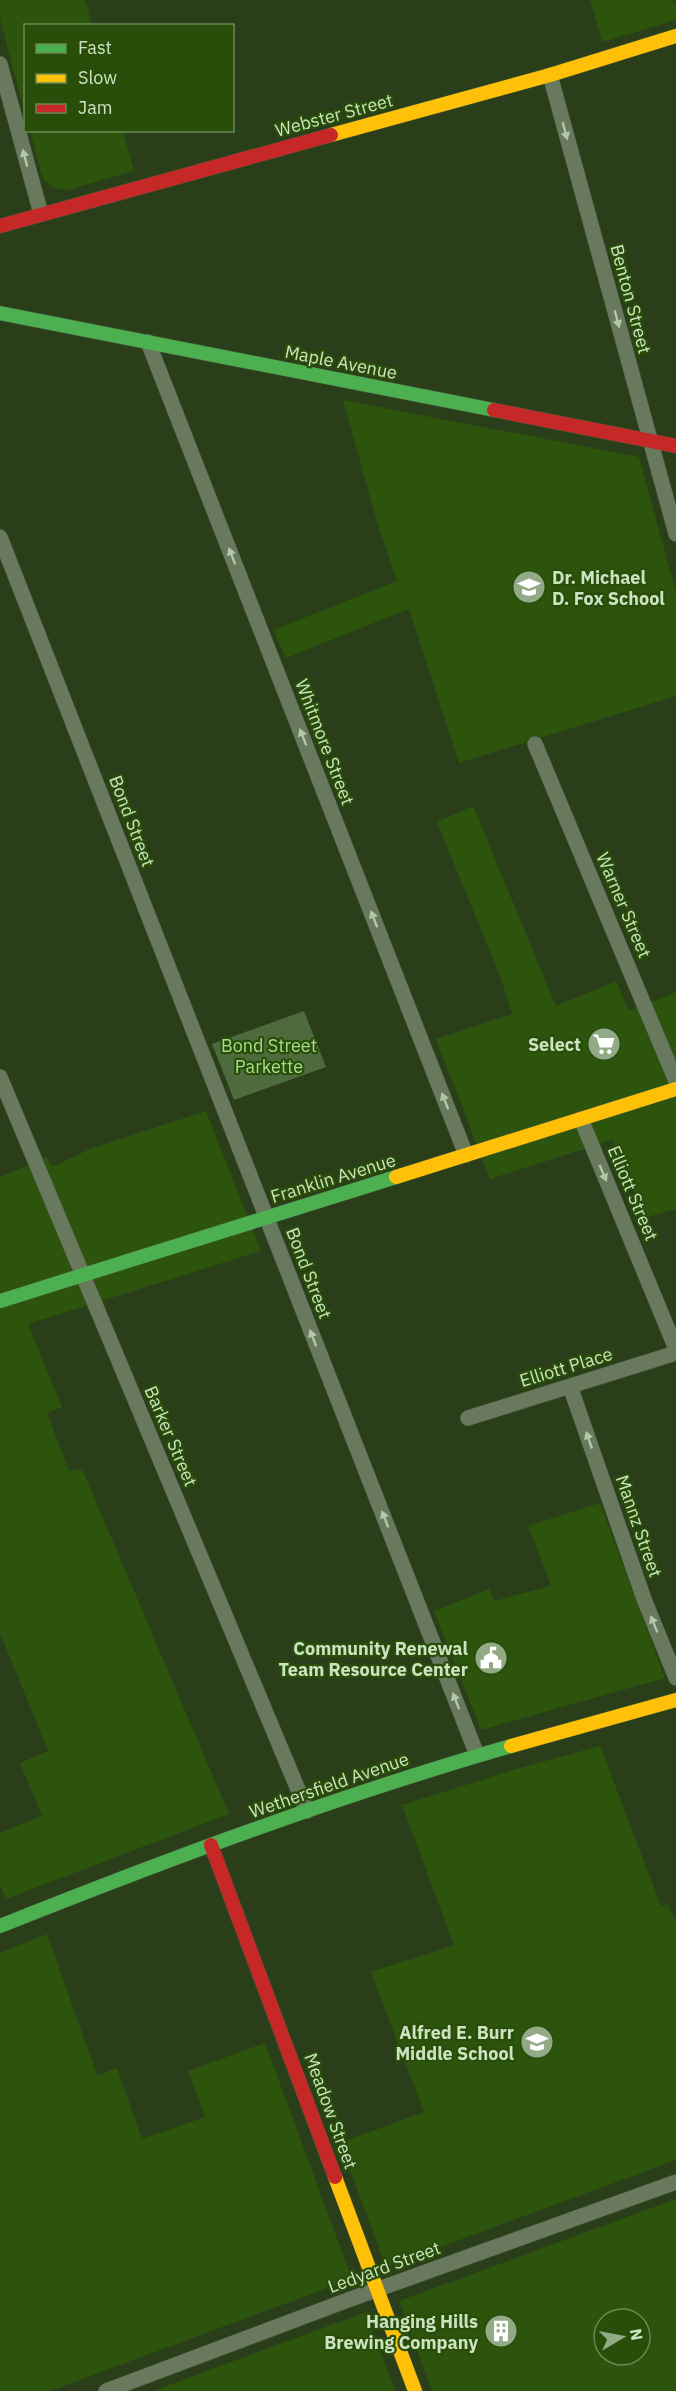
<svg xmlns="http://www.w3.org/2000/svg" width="676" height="2391" viewBox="0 0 676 2391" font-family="'IBM Plex Sans',sans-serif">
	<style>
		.built { fill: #2c540d; fill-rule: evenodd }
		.green { fill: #4e6b3e }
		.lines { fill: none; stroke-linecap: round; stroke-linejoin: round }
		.street-casing { stroke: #46563a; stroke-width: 16 }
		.fast-casing { stroke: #46563a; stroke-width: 15 }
		.slow-casing { stroke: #46563a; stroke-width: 15 }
		.jam-casing { stroke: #46563a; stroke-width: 15 }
		.street { stroke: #68795e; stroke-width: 15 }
		.fast { stroke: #4caf50; stroke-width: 14 }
		.slow { stroke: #ffc107; stroke-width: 14 }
		.jam { stroke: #c62828; stroke-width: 14 }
		.oneway { fill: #b3c8a8 }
		.labels { text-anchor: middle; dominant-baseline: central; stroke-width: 4.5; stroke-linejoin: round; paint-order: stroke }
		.street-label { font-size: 18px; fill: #cce3c1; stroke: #284e0a }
		.poi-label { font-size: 18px; font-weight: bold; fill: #cce3c1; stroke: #284e0a; text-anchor: end }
		.park-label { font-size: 18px; fill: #a8de8b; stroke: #284e0a }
	</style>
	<rect width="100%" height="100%" fill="#2a3f19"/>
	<!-- built -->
	<path class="built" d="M0,0H85L92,25L26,26L25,114L0,19Z
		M590,0H671L676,4V20L602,42Z
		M30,131H123L134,171L67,190L54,188L45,181L42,175Z
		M343,400L639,457L676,592V696L459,763L409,609L286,658L273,630L397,581L378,525Z
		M473,806L556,1006L616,981L629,1011L676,992V1209L644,1218L612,1140L490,1179L436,1039L512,1014L501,979L437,822Z
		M206,1111L261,1251L28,1324L62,1407L47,1413L69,1471L82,1469L229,1814L6,1899L0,1885V1833L42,1816L20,1763L48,1751L0,1633V1177L47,1157L52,1167L92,1148Z
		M600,1503L665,1678L481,1730L434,1611L489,1589L494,1601L551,1586L528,1526Z
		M600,1746L661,1906L667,1904L676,1922V2160L386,2267L340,2143L424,2112L371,1972L454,1945L402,1805L520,1768Z
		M47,1934L97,2075L117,2068L142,2139L205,2117L188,2071L265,2043L352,2279L50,2391H0V1953Z
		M676,2199V2391H432L399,2301ZM604,2319H640V2355H604Z
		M366,2312L395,2391H153Z"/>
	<!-- green -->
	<path class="green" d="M304,1011L326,1067L234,1100L212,1044Z"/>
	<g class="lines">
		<!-- street casing -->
		<g class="street-casing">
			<path id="street" d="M0,64L41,214
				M550,75L676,534
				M148,342L466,1155
				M0,537L477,1755
				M535,744L676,1081
				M0,1077L307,1811
				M581,1119L676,1349
				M570,1386L644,1599L676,1678
				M468,1418L676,1353
				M106,2391L348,2300L676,2182"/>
		</g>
		<!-- fast casing -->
		<g class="fast-casing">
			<path id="fast" d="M0,313L494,410
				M0,1301L396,1177
				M0,1926C168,1859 337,1796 511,1746"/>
		</g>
		<!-- slow casing -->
		<g class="slow-casing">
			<path id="slow" d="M331,135L550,75L676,36
				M396,1177L676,1089
				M511,1746L676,1700
				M335,2177L415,2391"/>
		</g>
		<!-- jam casing -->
		<g class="jam-casing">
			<path id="jam" d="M0,226L331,135
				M494,410L676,446
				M211,1845L335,2177"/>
		</g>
		<!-- street -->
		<use href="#street" class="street"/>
		<!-- fast -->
		<use href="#fast" class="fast"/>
		<!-- slow -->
		<use href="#slow" class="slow"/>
		<!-- jam -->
		<use href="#jam" class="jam"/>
	</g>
	<!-- one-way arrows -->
	<defs><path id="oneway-solid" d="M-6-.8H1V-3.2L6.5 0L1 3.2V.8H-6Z" transform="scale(1.5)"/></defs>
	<g class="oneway">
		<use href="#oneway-solid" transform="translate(565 131) rotate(75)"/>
		<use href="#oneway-solid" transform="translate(25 158) rotate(-105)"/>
		<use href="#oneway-solid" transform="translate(617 319) rotate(75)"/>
		<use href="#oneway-solid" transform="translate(232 556) rotate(-111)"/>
		<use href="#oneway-solid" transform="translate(303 737) rotate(-111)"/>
		<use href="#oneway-solid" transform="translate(374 919) rotate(-111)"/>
		<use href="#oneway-solid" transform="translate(445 1101) rotate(-111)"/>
		<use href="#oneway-solid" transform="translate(603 1173) rotate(67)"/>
		<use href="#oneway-solid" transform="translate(313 1338) rotate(-111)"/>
		<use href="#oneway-solid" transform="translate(589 1440) rotate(-109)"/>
		<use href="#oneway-solid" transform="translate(385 1519) rotate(-111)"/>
		<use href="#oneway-solid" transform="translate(654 1624) rotate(-112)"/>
		<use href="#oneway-solid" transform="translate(456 1701) rotate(-111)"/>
	</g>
	<!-- icons -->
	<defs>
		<g id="school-disc" transform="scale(1.725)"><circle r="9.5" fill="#93aa86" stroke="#284e0a"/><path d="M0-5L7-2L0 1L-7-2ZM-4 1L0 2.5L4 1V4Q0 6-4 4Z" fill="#fff"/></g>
		<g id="supermarket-disc" transform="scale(1.725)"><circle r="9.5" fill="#93aa86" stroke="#284e0a"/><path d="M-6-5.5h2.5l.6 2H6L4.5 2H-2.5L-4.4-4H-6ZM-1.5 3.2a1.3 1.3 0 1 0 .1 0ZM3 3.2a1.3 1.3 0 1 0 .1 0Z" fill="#fff"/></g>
		<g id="civic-disc" transform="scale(1.725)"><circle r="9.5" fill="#93aa86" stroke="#284e0a"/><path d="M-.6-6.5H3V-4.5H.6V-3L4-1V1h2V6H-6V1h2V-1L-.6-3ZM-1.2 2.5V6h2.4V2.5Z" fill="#fff"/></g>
		<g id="building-disc" transform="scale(1.725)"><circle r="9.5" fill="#93aa86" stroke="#284e0a"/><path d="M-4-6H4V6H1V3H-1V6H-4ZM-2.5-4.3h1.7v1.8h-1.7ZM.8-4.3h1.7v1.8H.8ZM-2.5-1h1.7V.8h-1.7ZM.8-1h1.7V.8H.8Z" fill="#fff"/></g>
	</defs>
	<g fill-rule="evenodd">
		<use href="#school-disc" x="529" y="587"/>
		<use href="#supermarket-disc" x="604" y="1044"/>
		<use href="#civic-disc" x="491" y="1658"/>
		<use href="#school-disc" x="537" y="2042"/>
		<use href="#building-disc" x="501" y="2331"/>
	</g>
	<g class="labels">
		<!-- street labels -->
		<g class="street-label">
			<text transform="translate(334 115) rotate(-15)">Webster Street</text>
			<text transform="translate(631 299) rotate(75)">Benton Street</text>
			<text transform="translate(341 362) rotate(11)">Maple Avenue</text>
			<text transform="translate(325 742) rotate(69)">Whitmore Street</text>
			<text transform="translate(132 821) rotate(69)">Bond Street</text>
			<text transform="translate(624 905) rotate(67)">Warner Street</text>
			<text transform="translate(333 1178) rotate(-17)">Franklin Avenue</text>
			<text transform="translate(633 1193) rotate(67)">Elliott Street</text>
			<text transform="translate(309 1273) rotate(69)">Bond Street</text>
			<text transform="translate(566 1367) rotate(-17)">Elliott Place</text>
			<text transform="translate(171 1436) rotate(67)">Barker Street</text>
			<text transform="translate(639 1526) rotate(71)">Mannz Street</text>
			<text transform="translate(329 1785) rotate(-19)">Wethersfield Avenue</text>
			<text transform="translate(331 2111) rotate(70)">Meadow Street</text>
			<text transform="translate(384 2267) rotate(-20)">Ledyard Street</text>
		</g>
		<!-- poi labels -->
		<g class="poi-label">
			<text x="552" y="577" text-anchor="start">Dr. Michael<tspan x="552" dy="21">D. Fox School</tspan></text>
			<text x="581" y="1044">Select</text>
			<text x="468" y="1648">Community Renewal<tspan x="468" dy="21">Team Resource Center</tspan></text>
			<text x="514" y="2032">Alfred E. Burr<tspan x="514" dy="21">Middle School</tspan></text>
			<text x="478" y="2321">Hanging Hills<tspan x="478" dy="21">Brewing Company</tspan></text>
		</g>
		<!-- park labels -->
		<g class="park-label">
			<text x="269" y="1045">Bond Street<tspan x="269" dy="21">Parkette</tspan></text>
		</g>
	</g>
	<!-- legend -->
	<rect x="24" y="24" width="210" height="108" fill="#284e0a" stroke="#6a8a53" stroke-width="1.5"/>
	<rect x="36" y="44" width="30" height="9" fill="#4caf50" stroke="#6a8a53" stroke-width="1.5"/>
	<text x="78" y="54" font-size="18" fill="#cce3c1">Fast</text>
	<rect x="36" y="74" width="30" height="9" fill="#ffc107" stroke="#6a8a53" stroke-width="1.5"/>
	<text x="78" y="84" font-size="18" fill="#cce3c1">Slow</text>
	<rect x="36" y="104" width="30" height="9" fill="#c62828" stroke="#6a8a53" stroke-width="1.5"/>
	<text x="78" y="114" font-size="18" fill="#cce3c1">Jam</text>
	<!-- north arrow -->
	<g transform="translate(622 2337) rotate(80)"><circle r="28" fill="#284e0a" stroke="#6a8a53" stroke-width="1.5"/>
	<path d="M0-4.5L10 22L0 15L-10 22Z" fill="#93aa86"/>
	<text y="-9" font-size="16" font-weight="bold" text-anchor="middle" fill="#cce3c1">N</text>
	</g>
</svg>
